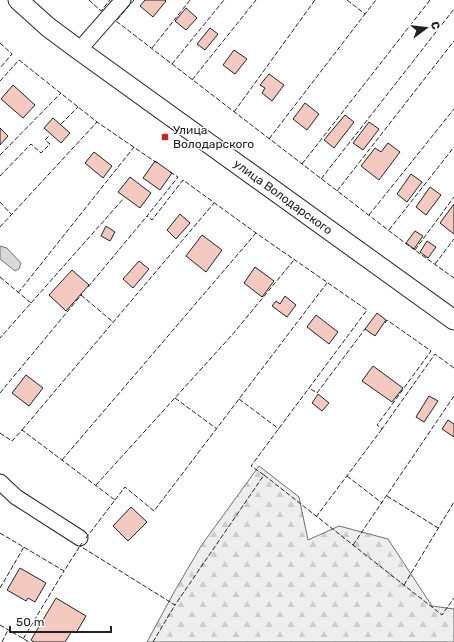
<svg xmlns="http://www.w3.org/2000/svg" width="454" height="642" viewBox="0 0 454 642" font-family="Rubik,sans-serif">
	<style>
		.forest { fill: url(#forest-firs); stroke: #6f6f6f }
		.water { fill: #d9d9d9; stroke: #6f6f6f }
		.building { fill: #f3c9c0; stroke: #222 }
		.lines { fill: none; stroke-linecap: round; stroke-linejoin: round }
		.minor-casing { stroke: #222; stroke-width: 17 }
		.major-casing { stroke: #222; stroke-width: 21 }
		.minor { stroke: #fff; stroke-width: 15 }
		.major { stroke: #fff; stroke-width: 19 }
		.fence { stroke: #222; stroke-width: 1; stroke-dasharray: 5 2; stroke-linecap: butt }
		.poi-dot { fill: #c62828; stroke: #fff; stroke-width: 1.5 }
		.labels { text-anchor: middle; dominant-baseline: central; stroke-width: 3; stroke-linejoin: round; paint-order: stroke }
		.poi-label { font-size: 12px; fill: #222; stroke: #fff; text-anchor: start }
		.street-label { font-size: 12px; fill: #222; stroke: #fff }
	</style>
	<defs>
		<pattern id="forest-firs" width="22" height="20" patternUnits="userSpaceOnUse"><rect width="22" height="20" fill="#eee"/><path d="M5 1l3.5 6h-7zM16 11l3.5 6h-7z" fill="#ccc"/></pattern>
	</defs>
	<rect width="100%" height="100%" fill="#fff"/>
	<!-- forest -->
	<path class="forest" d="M259,466L299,497L308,540L339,526L388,539L432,606L454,609V642H147L173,594L201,546Z"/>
	<!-- water -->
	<path class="water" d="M0,246L7,248L21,263L19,269L15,271L0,259Z"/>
	<!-- building -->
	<path class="building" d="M145,0H165L166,1L153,17L140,6Z
		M186,8L197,18L186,30L175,21Z
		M210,28L218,34L205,50L197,44Z
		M234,50L247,59L235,74L223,65Z
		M269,74L284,85L272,101L262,93L265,88L260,85Z
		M13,85L35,105L23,118L1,99Z
		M305,103L319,114L307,130L293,119Z
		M345,115L354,122L334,148L324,140Z
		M53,118L70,133L61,143L44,128Z
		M369,122L379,129L363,150L353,143Z
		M0,128L8,136L0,145Z
		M388,143L400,152L379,180L361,166L375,148L381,152Z
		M94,152L112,166L103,178L85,163Z
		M155,161L172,173L160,190L143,178Z
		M411,174L422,182L407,202L397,194Z
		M130,177L151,193L140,208L118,192Z
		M430,187L441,195L426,215L416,207Z
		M454,204V234L440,223Z
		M180,214L190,223L176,239L167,230Z
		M106,226L115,232L110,241L101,236Z
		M415,231L423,236L414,249L406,243Z
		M202,235L222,250L206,272L186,256Z
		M427,241L436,247L428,258L420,252Z
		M139,261L149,269L133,288L123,279Z
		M255,267L274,281L262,297L244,283Z
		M72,270L89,285L66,311L49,295Z
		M285,296L296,305L287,317L272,306L276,301L280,304Z
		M377,313L386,320L375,336L365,329Z
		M316,315L338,332L329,344L307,327Z
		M373,366L403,388L392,402L362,381Z
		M26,375L43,388L29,406L12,393Z
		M318,394L329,403L322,411L312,403Z
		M429,396L438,401L424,422L416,417Z
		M448,420L454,424V437L442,429Z
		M131,507L147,522L128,541L113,526Z
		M20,568L46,583L35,602L28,598L26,601L7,590Z
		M56,598L86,616L76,633L72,631L65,642H34L31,640Z"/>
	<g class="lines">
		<!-- minor casing -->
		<g class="minor-casing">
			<path id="minor" d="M79,50L123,0
				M0,482L16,497L80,538"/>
		</g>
		<!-- major casing -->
		<g class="major-casing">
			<path id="major" d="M18,0L48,27L79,50L454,320"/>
		</g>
		<!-- minor -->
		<use href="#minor" class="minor"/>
		<!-- major -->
		<use href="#major" class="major"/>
		<!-- fence -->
		<path class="fence" d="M89,0L101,11L110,0
			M134,0L116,21L405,243L454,278
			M347,0L365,14L376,0
			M0,43L12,54L0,68
			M152,48L190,0
			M172,64L224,0
			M192,80L256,0
			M0,81L19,60L97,122L157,163
			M234,112L315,0
			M61,124L78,107
			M269,139L365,14
			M0,155L61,93
			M302,164L430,0
			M170,172L178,177L147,216L152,220L183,180L256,233L367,310L309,388L317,393L365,329L366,330
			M0,176L31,144L41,153L50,144L45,140L50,135
			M321,179L454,9
			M337,191L454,41
			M0,202L11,214
			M369,215L454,109
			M0,227L97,122
			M389,230L454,147
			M415,250L454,197
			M435,264L454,239
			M0,277L31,303L0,338
			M88,287L147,216
			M18,293L134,147
			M81,295L113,322
			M31,303L124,198
			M385,323L387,320L431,351L377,425L382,429L435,354L454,368
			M0,393L82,294
			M175,398L217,429
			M239,399L279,429
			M22,430L214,203
			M0,433L12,441L22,430L115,500L86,538
			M62,460L256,233
			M264,475L251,466L309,388
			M347,476L382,503
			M96,485L232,335L294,260
			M387,496L438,528
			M115,500L125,487L154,511L327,283
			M316,517L382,429
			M0,533L64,571L80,546L81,547
			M82,543L80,546L175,605L264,475L442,615L454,598
			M353,545L454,396
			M404,585L454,502
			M0,588L24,547
			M0,625L29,642
			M23,639L64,571
			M2,642L8,630
			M153,642L175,605"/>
	</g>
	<!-- markers -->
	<rect class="poi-dot" x="161" y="133" width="8" height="8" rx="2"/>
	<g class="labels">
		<!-- poi labels -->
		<g class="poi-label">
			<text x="173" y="130">Улица<tspan x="173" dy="14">Володарского</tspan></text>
		</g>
		<!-- street labels -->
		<g class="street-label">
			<text transform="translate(283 197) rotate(36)">улица Володарского</text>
		</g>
	</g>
	<!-- north arrow -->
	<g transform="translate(426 28) rotate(75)" stroke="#ffffff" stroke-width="3" paint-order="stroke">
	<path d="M0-3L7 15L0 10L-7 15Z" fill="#222222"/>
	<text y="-6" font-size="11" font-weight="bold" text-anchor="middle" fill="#222222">С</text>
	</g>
	<!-- scale -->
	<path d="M10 626v6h101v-6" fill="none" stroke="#222222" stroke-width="2"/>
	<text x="16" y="626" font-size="12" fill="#222222" stroke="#ffffff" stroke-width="3" paint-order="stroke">50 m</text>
</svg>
